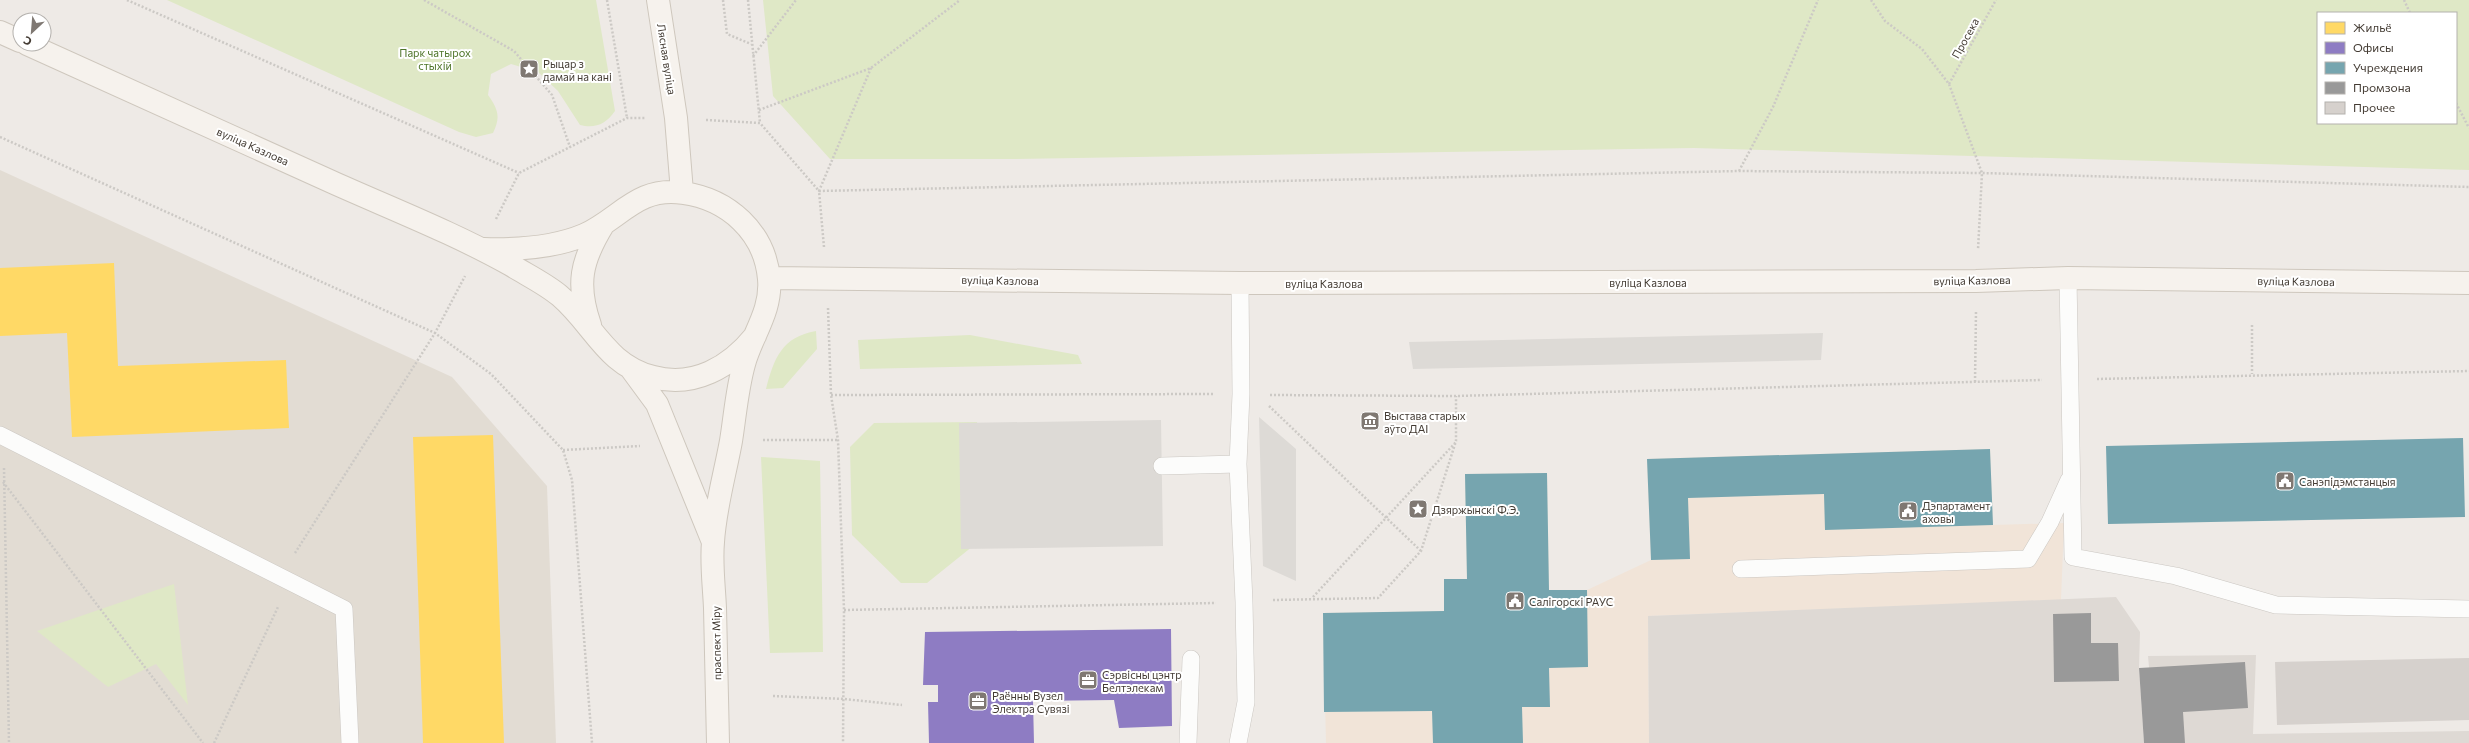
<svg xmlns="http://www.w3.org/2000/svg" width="2469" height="743" viewBox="0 0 2469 743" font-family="Commissioner,sans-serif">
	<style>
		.residential { fill: #e2dcd3 }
		.commercial { fill: #f1e4d8 }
		.industrial { fill: #ded9d4 }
		.green { fill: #dfe8c6; fill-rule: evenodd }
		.parking { fill: #dddad6 }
		.homes { fill: #ffd966 }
		.offices { fill: #8e7cc3 }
		.public { fill: #76a5af }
		.industry { fill: #999 }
		.building { fill: #d6d1cd }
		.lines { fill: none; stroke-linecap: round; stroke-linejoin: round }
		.lane-casing { stroke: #cbc7c2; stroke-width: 18 }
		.secondary-casing { stroke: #cec7bd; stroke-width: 24 }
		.path { stroke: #ccc9c5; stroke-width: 2.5; stroke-dasharray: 2 2; stroke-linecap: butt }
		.lane { stroke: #fcfcfb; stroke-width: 17 }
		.secondary { stroke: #f6f2ed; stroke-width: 22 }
		.labels { text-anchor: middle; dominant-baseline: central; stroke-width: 4; stroke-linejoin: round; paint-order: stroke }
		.street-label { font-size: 11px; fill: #433b33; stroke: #fff }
		.park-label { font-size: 11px; fill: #4d7428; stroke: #fff }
		.poi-label { font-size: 11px; fill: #433b33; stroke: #fff; text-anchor: start }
	</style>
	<rect width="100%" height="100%" fill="#eeeae6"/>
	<!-- residential -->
	<path class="residential" d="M0,170L452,377L547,486L556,743H0Z"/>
	<!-- commercial -->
	<path class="commercial" d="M1990,449L1993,525L2064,523L2061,600L1648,616L1649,743H1326L1323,613L1444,611V579H1467L1465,474L1547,473L1549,590H1587L1651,560L1647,459Z"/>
	<!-- industrial -->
	<path class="industrial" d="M2116,597L2140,632L2139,668L2144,743H1649L1648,616Z
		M2256,655L2253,734L2469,731V743H2156L2148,656Z"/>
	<!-- green -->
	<path class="green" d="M167,0H596L615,111C606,124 595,129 580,125L558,91L538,72L511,64L491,74L488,95C498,109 501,117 493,133L476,137L459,132Z
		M763,0H2469V170L1694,148L1013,159H830L773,96ZM2318,13H2456V123H2318Z
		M816,331L817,349L783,388L766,389C774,358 782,337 816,331Z
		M970,335L1078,355L1082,364L860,369L858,340Z
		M977,422L978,542L927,583H901L852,535L850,447L874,423Z
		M761,457L820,461L823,652L770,653Z
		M174,584L188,705L156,664L108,687L37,631Z"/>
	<!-- parking -->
	<path class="parking" d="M1823,333L1821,360L1413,369L1409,342Z
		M1259,417L1296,449V581L1263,566Z
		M1161,420L1163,546L961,549L959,423Z"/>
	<!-- homes -->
	<path class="homes" d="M114,263L118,366L286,360L289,428L72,437L67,333L0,336V268Z
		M493,435L504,743H423L413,437Z"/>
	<!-- offices -->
	<path class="offices" d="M1171,629L1172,726L1119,728L1114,700L1033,701L1034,743H929L928,702H938V685H923L925,632Z"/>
	<!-- public -->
	<path class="public" d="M2463,438L2465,517L2108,524L2106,446Z
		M1990,449L1993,525L1825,530L1824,494L1688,498L1690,559L1651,560L1647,459Z
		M1547,473L1549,590H1587L1588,667L1549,668L1550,707H1522L1523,743H1433L1432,711L1324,712L1323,613L1444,611V579H1467L1465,474Z"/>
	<!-- industry -->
	<path class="industry" d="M2091,613V643H2118L2119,681L2054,682L2053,614Z
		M2245,662L2248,708L2183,712L2185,743H2144L2139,668Z"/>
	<!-- building -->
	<path class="building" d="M2469,658V720L2277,725L2275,662Z"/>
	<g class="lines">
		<!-- lane casing -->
		<g class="lane-casing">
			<path id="lane" d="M2068,278L2073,557L2176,576L2276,605L2469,609
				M0,435L344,609L350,743
				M1162,466L1238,464
				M1741,569L2028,559L2050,522L2069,480
				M1188,743L1191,659
				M1238,743L1246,702L1244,602L1238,464L1241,394L1240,283"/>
		</g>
		<!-- secondary casing -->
		<g class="secondary-casing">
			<path id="secondary" d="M658,0L676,118L682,192
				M0,32L20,41
				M27,44C128,90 230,136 332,182C392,209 454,233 511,265C527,275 546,284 560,296C594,325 606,365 653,377C694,388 730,367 755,336
				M484,249C517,250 553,248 584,235C620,219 637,186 683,193C728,199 765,232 769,279C772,311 752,335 744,364C737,389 735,416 731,441C725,474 715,508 713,542C711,563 714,586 715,608C716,653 717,698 718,743
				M769,278L1240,283L1976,281L2068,278L2469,283
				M590,325C576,284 581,261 603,225
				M632,370L657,404L713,542"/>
		</g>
		<!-- path -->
		<path class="path" d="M127,0L519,173
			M424,0L514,51L552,95L570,147
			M607,0L627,118
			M723,0L727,34L751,44
			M748,0L760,123
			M1871,0L1885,21L1922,49L1949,84L1982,173L1978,250
			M2404,0L2410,13
			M753,56L796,0
			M1949,84L1996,0
			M2456,103L2469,128
			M759,110L871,68L960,0
			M706,120L760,123L819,191L1739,171L1982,173L2469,187
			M0,137L435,333L491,374L563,450L572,480L592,743
			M1739,171L1773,107L1818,0
			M496,219L519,173L627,118H645
			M824,247L819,191L871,68
			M828,308L831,395L838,440L844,610L843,743
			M2252,325V374
			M2097,379L2469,371
			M1975,382L1976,311
			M831,395L1213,394
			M1270,395L1456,396L2042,380
			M1269,406L1421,551
			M763,440H838
			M563,450L640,446
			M4,468L9,743
			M3,482L203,743
			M295,553L435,333L465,276
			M1313,597L1456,442
			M1273,600L1378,598L1421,551L1456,441V396
			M844,610L1216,603
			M773,696L844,699L902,705
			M214,743L278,607"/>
		<!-- lane -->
		<use href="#lane" class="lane"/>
		<!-- secondary -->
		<use href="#secondary" class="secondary"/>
	</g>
	<!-- icons -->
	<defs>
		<g id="sight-square" transform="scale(1)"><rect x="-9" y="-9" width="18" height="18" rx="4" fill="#7f7872" stroke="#fff"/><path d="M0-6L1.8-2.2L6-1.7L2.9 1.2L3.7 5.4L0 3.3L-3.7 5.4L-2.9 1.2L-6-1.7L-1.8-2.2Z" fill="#fff"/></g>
		<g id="museum-square" transform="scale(1)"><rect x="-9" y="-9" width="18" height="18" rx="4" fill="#7f7872" stroke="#fff"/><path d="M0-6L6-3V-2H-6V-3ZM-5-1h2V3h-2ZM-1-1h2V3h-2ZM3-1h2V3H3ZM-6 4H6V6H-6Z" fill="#fff"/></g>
		<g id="civic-square" transform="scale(1)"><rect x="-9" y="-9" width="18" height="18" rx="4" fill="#7f7872" stroke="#fff"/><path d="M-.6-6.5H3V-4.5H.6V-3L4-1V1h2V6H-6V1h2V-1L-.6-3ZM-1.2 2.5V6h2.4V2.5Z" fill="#fff"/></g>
		<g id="office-square" transform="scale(1)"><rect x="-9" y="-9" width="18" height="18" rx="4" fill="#7f7872" stroke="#fff"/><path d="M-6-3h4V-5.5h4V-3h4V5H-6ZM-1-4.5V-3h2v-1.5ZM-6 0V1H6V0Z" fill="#fff"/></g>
	</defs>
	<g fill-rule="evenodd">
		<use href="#sight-square" x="529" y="69"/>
		<use href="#museum-square" x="1370" y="421"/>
		<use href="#civic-square" x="2285" y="481"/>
		<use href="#sight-square" x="1418" y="509"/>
		<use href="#civic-square" x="1908" y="511"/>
		<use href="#civic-square" x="1515" y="601"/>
		<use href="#office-square" x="1088" y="680"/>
		<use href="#office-square" x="978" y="701"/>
	</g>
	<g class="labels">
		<!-- street labels -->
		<g class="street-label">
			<text transform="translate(1965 38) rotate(-61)">Просека</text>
			<text transform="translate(667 59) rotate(81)">Лясная вуліца</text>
			<text transform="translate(253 146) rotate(24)">вуліца Казлова</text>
			<text transform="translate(1000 280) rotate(1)">вуліца Казлова</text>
			<text transform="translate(1972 280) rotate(-1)">вуліца Казлова</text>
			<text transform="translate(2296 281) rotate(1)">вуліца Казлова</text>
			<text x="1648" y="282">вуліца Казлова</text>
			<text x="1324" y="283">вуліца Казлова</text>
			<text transform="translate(716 643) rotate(-91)">праспект Міру</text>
		</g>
		<!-- park labels -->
		<g class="park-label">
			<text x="435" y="52">Парк чатырох<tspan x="435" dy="13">стыхій</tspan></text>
		</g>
		<!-- poi labels -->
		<g class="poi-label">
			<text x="543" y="63">Рыцар з<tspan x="543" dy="13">дамай на кані</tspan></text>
			<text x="1384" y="415">Выстава старых<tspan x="1384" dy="13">аўто ДАІ</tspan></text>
			<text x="2299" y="481">Санэпідэмстанцыя</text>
			<text x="1922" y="505">Дэпартамент<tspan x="1922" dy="13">аховы</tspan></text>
			<text x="1432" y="509">Дзяржынскі Ф.Э.</text>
			<text x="1529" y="601">Салігорскі РАУС</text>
			<text x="1102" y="674">Сэрвісны цэнтр<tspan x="1102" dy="13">Белтэлекам</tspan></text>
			<text x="992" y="695">Раённы Вузел<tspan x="992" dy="13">Электра Сувязі</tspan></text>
		</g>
	</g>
	<!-- legend -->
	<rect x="2317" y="12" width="140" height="112" fill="#ffffff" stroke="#b4b1ad"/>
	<rect x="2325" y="22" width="20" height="12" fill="#ffd966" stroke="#b4b1ad"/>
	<text x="2353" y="32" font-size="12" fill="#433b33">Жильё</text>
	<rect x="2325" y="42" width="20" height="12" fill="#8e7cc3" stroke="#b4b1ad"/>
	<text x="2353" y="52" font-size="12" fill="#433b33">Офисы</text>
	<rect x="2325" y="62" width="20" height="12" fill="#76a5af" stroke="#b4b1ad"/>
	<text x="2353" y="72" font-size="12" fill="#433b33">Учреждения</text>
	<rect x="2325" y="82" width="20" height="12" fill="#999999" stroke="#b4b1ad"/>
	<text x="2353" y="92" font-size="12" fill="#433b33">Промзона</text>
	<rect x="2325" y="102" width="20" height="12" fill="#d6d1cd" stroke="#b4b1ad"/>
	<text x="2353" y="112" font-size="12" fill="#433b33">Прочее</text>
	<!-- north arrow -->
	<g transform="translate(32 32) rotate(206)"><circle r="19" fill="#ffffff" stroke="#b4b1ad"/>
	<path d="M0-3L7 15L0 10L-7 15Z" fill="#7f7872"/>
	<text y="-6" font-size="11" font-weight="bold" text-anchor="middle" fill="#433b33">С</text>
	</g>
</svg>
